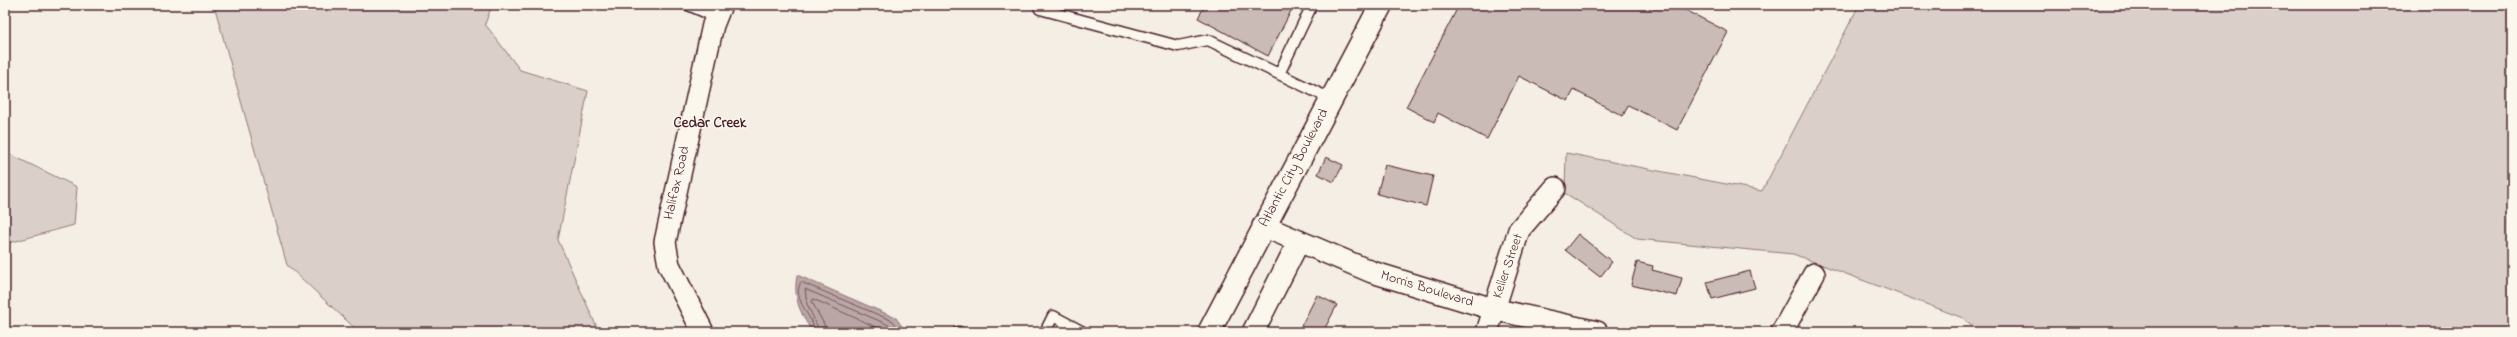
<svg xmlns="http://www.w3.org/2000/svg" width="2517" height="337" viewBox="0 0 2517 337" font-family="'Indie Flower',sans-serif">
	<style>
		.green { fill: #dbd0c9; stroke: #92787a }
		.water { fill: #baa7a5; stroke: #8d7174 }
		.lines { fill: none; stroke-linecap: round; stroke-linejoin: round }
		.shore { stroke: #77555c; stroke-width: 1 }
		.building { fill: #cabbb6; stroke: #4a1f2b }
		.lane-casing { stroke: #4a1f2b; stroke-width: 13 }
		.street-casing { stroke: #4a1f2b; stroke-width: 24 }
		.highway-casing { stroke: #4a1f2b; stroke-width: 25 }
		.lane { stroke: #fbf7ec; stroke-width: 10 }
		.street { stroke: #fbf7ec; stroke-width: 21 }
		.highway { stroke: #fbf7ec; stroke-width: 22 }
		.labels { text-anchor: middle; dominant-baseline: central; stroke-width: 3; stroke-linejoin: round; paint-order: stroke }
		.street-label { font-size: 14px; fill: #4a1f2b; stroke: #fbf7ec }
		.neighbourhood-label { font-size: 15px; font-weight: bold; fill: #4a1f2b; stroke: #fbf7ec }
	</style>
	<rect width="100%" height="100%" fill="#f4eee4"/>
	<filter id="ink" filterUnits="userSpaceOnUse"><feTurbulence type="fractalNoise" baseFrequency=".025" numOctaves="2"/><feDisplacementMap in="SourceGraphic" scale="8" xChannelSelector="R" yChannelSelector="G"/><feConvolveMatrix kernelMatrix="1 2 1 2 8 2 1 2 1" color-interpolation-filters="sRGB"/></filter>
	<g filter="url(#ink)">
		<!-- green -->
		<path class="green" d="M214,5H492L485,24L520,70L588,91L558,240L599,332H359L287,265Z
			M1857,5H2512V332H1980L1963,318L1793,254L1637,239L1565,193L1566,153L1762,191L1856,11Z
			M5,152L77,187L74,225L5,244Z"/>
		<!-- water -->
		<path class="water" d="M797,275L896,318L906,332H812C800,311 793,300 797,275Z"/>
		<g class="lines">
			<!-- shore -->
			<path class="shore" d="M815,332C813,316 791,299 801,282L893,321L901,332
				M820,332L807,304L805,289L889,325L895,332
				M826,332L824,324L812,302L813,299L887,332"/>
		</g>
		<!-- building -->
		<path class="building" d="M1205,5H1294L1268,56L1198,18Z
			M1459,5H1676L1728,32L1677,130L1628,105L1623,116L1574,90L1568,101L1519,76L1487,139L1438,113L1434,122L1406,107Z
			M1326,157L1343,165L1334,182L1318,174Z
			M1385,165L1433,176L1426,206L1377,194Z
			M1578,234L1612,262L1600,277L1565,250Z
			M1637,262L1653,266L1652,270L1682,278L1677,296L1631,285Z
			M1750,271L1755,288L1712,299L1707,282Z
			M1317,295L1337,305L1323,332H1298Z"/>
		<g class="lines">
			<!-- lane casing -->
			<g class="lane-casing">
				<path id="lane" d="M688,5L716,17
					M1038,5L1040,9L1178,46L1208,40L1331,99
					M1279,74L1312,5
					M958,332H959
					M1045,332L1053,316L1083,332"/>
			</g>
			<!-- street casing -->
			<g class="street-casing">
				<path id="street" d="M1263,226L1372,272L1493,309L1597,332
					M703,332L669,265L665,242L713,25L721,5
					M1253,332L1299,241
					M1487,332L1519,230L1555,188
					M1782,332L1814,274"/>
			</g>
			<!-- highway casing -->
			<g class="highway-casing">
				<path id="highway" d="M1209,332L1381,5"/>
			</g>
			<!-- lane -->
			<use href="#lane" class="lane"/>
			<!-- street -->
			<use href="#street" class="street"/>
			<!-- highway -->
			<use href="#highway" class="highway"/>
		</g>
	</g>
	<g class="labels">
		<!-- street labels -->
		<g class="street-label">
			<text transform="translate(1294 168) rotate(-62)">Atlantic City Boulevard</text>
			<text transform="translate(677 183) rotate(-77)">Halifax Road</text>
			<text transform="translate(1508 266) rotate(-71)">Keller Street</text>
			<text transform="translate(1427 289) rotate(17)">Morris Boulevard</text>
		</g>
		<!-- neighbourhood labels -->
		<g class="neighbourhood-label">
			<text x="710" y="123">Cedar Creek</text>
		</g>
	</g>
	<!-- margin -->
	<rect width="2517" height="337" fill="none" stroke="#fbf7ec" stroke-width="20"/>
	<rect x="10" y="10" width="2497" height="317" fill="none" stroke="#4a1f2b" stroke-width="1.5" filter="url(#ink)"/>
</svg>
